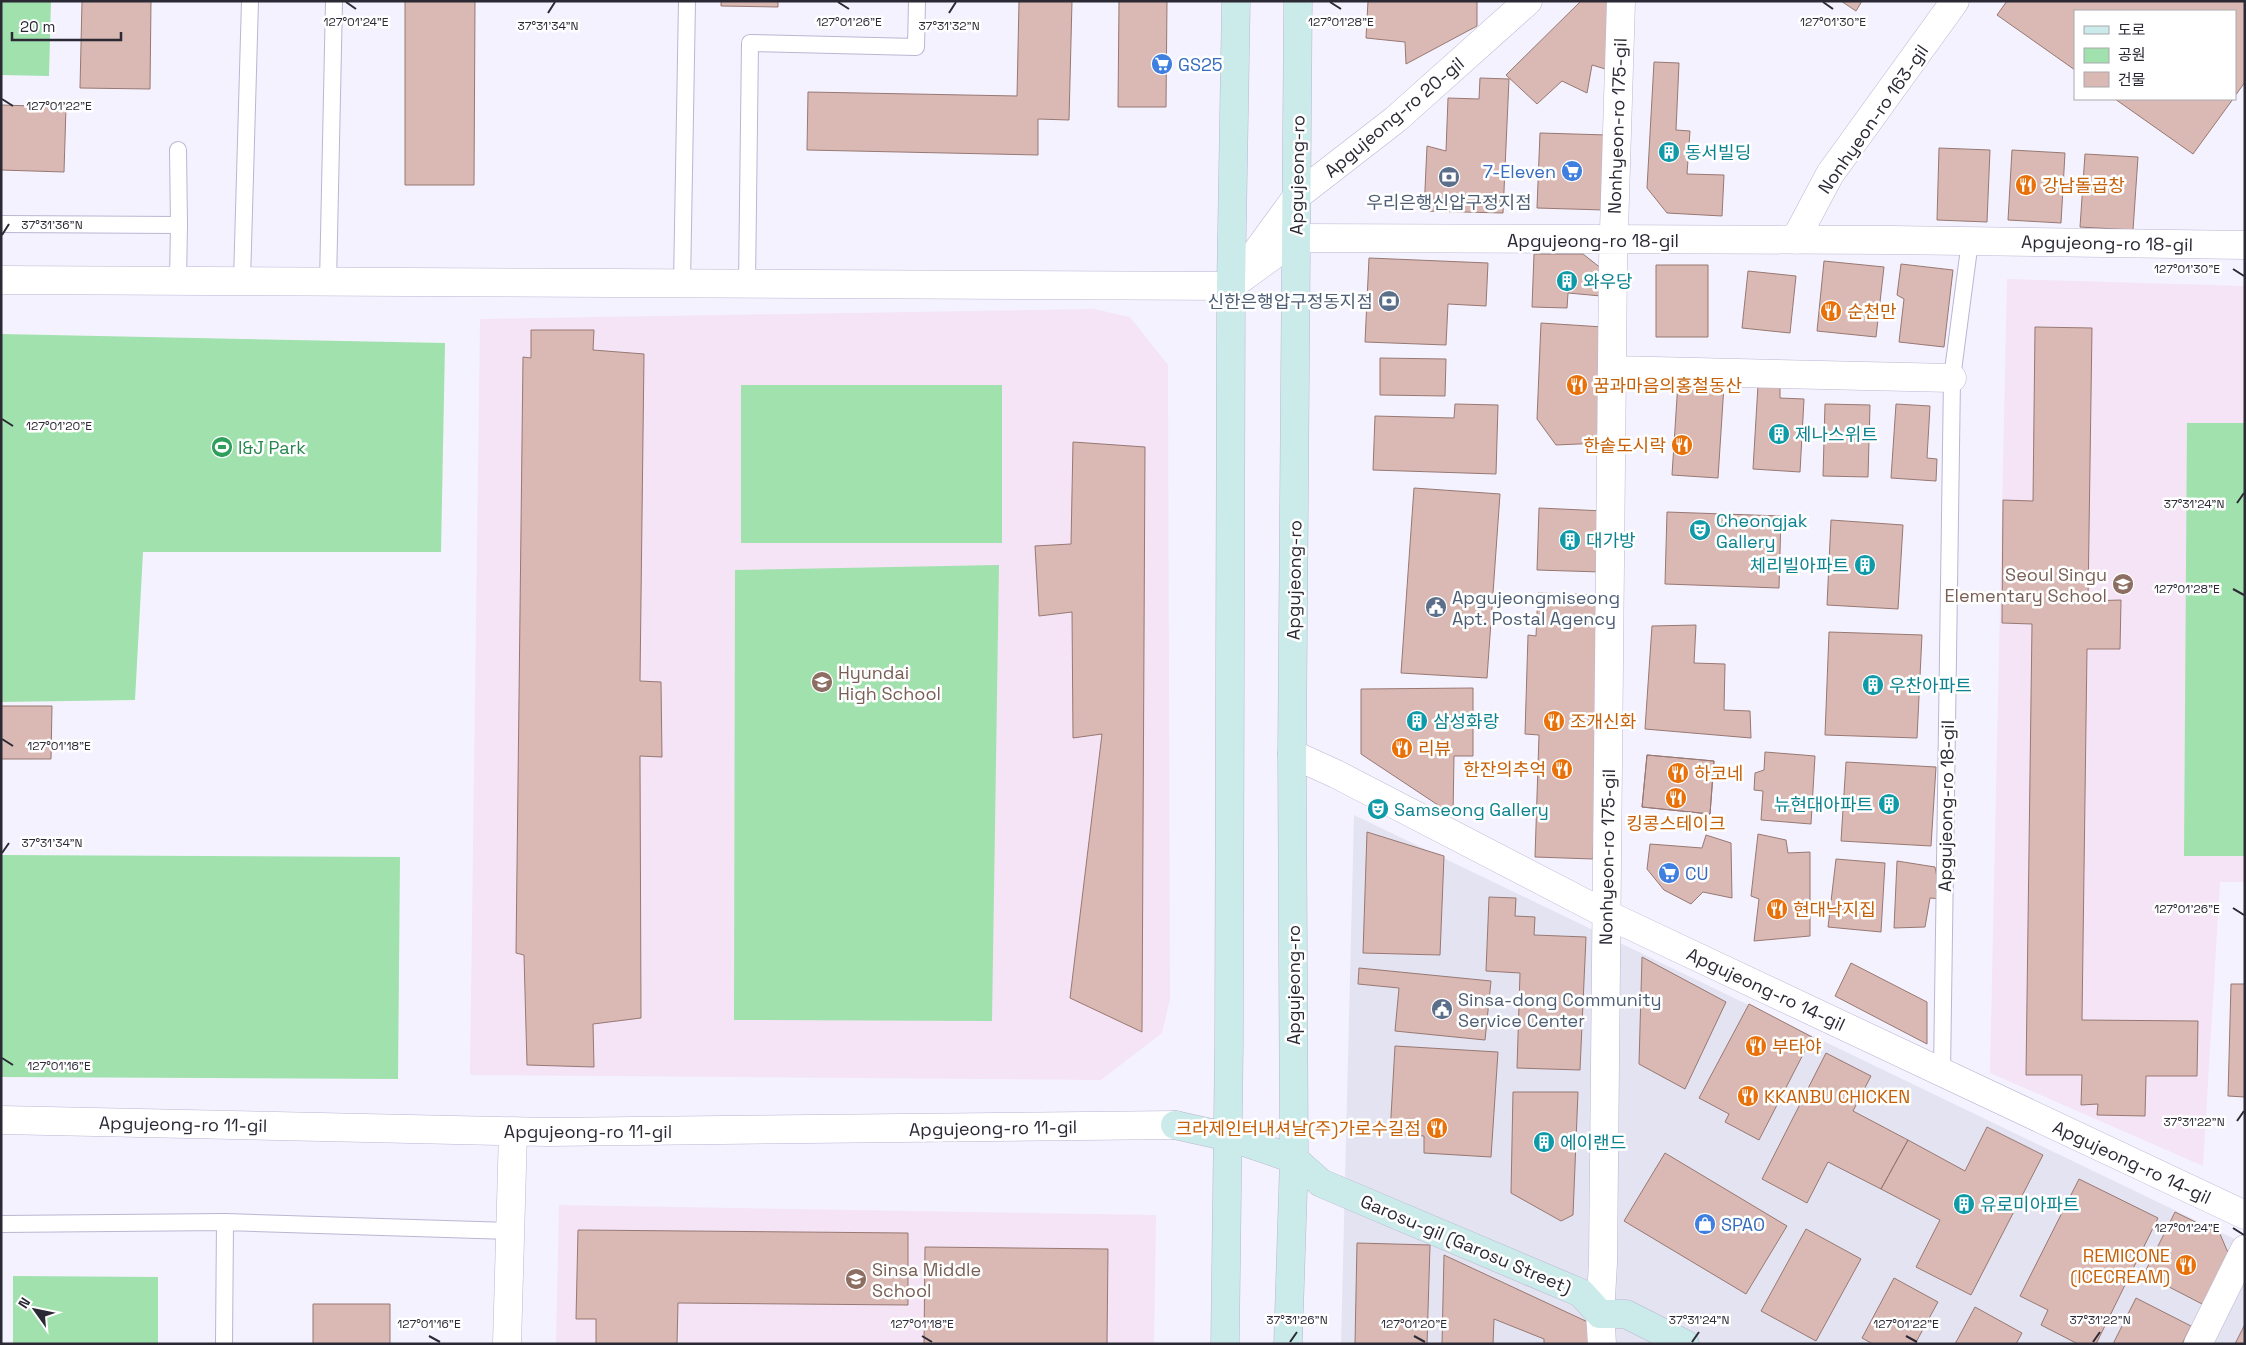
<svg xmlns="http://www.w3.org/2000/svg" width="2246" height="1345" viewBox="0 0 2246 1345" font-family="'Space Grotesk','Noto Sans KR',sans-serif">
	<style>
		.built { fill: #e4e3f1 }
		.education { fill: #f4e4f6 }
		.green { fill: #a1e1ad }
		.building { fill: #dab8b3; stroke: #977873 }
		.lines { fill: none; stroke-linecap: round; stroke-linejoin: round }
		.lane-casing { stroke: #bab6d3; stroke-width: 18 }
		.street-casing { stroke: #bab6d3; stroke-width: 29 }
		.secondary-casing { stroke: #bab6d3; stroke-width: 29 }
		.lane { stroke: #fff; stroke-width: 16 }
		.street { stroke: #fff; stroke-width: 28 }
		.secondary { stroke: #caebe9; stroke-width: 28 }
		.ticks { fill: none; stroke: #2b2934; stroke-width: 2 }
		.labels { text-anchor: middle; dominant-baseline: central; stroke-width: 5; stroke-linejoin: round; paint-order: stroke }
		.shop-label { font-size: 18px; fill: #366cbe; stroke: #fff; text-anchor: start }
		.street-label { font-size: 18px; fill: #2b2934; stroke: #fff }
		.culture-label { font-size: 18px; fill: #0d838f; stroke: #fff; text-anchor: start }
		.food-label { font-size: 18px; fill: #c56008; stroke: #fff; text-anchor: start }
		.service-label { font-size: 18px; fill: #4e5e75; stroke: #fff; text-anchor: start }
		.leisure-label { font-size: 18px; fill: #27864d; stroke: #fff; text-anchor: start }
		.education-label { font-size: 18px; fill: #785e54; stroke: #fff; text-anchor: start }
		.ticks-label { font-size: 12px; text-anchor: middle; fill: #2b2934; stroke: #fff; stroke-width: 5; stroke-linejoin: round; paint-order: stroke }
	</style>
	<rect width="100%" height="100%" fill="#f4f2fe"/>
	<!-- built -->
	<path class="built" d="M1354,815L2245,1244V1344H1341Z"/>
	<!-- education -->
	<path class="education" d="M2007,279L2245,286V882H2220L2203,1166L1990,1073Z
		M1094,309L1130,317L1168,365L1170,999L1162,1033L1101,1080L470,1075L480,319Z
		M559,1205L1156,1215L1154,1344H556Z"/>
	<!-- green -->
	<path class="green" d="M1,1H51L49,76L1,75Z
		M1,334L445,343L441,552H143L135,700L1,702Z
		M741,385H1002V543H741Z
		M2187,423H2245V856H2184Z
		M999,565L992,1021L734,1020L735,570Z
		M1,855L400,857L398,1079L1,1077Z
		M13,1276L158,1277V1344H13Z"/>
	<!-- building -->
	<path class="building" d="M82,1H151L150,89L80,88Z
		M405,1H475L474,185H405Z
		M721,1H778V7L721,6Z
		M1019,1H1072L1069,120L1038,119V155L807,150L808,92L1017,96Z
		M1119,1H1167L1166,107H1118Z
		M1368,1H1477V26L1406,64L1405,42L1366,38Z
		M1581,1H1608L1612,71L1592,65L1587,93L1562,81L1537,104L1506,75Z
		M1841,1H1862L1856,11Z
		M2007,1H2245V82L2235,96V11H2075V70L1997,15Z
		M1654,62L1679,63L1676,130L1690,131L1687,174L1724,175L1722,216L1667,213L1647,188Z
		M1480,78L1509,79L1503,213L1424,211L1427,146L1446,151L1448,98L1479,99Z
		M2115,99H2233L2193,154Z
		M1,105L66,107L64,172L1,170Z
		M1540,133L1607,135L1604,210L1537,208Z
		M1939,148L1990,150L1987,222L1937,220Z
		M2012,150L2065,153L2061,223L2008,220Z
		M2085,154L2138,157L2133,230L2080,227Z
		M1534,254H1583L1602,269L1601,296L1568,293L1567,308L1532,307Z
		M1369,258L1488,263L1486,306L1448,304L1446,345L1365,342Z
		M1824,261L1884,267L1876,337L1817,331Z
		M1901,264L1953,270L1944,347L1899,342L1904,299L1897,295Z
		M1656,265H1708V337H1656Z
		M1748,271L1796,276L1790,333L1742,328Z
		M1541,323L1603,327L1601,443L1556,445L1537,419Z
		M2035,327L2092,328L2088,601L2121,600L2120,649H2087L2082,1020L2198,1021L2197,1076H2146L2145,1116L2097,1115L2098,1104L2081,1105L2082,1075H2026L2032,624L2002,623L2003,500L2033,501Z
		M531,330H594L593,350L644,354L640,681L661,682L662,757L640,756L641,1018L593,1024L594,1067L527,1065L524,955L516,953L523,357L531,358Z
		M1380,358L1446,359L1445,396L1380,395Z
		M1678,382L1724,385L1718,478L1672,475Z
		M1758,385L1780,387V398L1804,399L1800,472L1753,469Z
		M1455,404L1498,405L1496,474L1373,470L1375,416L1454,418Z
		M1825,404L1870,405L1868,477L1823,476Z
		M1896,404L1930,406L1927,458L1937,459L1936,481L1891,478Z
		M1073,442L1145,447L1142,1032L1070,998L1102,734L1073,738L1072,612L1039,616L1035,546L1071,544Z
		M1414,488L1500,494L1487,678L1401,673Z
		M1539,508L1604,511L1601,572L1537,570Z
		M1667,512L1781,516L1779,588L1665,584Z
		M1831,520L1903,525L1898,609L1827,605Z
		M1538,593L1601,595L1593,859L1535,857L1539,735L1525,734L1528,635L1536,636Z
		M1696,625L1694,663L1725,664L1724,710L1750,711L1751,738L1645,729L1652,626Z
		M1829,632L1922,635L1917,738L1825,735Z
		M1473,688V756H1454L1453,815L1361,754V689Z
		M1,706H52L51,759H1Z
		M1765,752L1815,756L1811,824L1761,820L1763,791L1754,790L1755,773L1764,770Z
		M1647,755L1714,761L1710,814L1642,807Z
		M1647,755L1714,761L1710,814L1642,807Z
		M1846,762L1936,767L1931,846L1841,841Z
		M1367,832L1444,856L1440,955L1363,953Z
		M1758,834L1786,840L1788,853L1810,852V936L1754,941L1759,899L1751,896Z
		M1706,835L1731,843L1732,898L1703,892L1691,904L1664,890L1647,869L1650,844L1702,848Z
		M1836,859L1885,863L1881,932L1828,927Z
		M1897,861L1935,867L1941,899L1930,898L1925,927L1894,928Z
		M1489,897L1516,898L1515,916L1535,917L1534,935L1586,937L1580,1070L1517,1068L1520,973L1486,971Z
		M1642,957L1726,1002L1685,1089L1639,1064Z
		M1851,963L1927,1002V1044L1835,996Z
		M1359,968L1491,981L1485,1040L1395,1031L1399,988L1358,984Z
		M2231,984H2245V1097L2228,1096Z
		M1749,1004L1812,1037L1759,1140L1725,1122L1729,1114L1699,1098Z
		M1395,1046L1498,1052L1491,1157L1424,1153V1136L1390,1134Z
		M1826,1053L1871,1076L1853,1111L1908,1140L1881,1189L1828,1162L1807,1203L1762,1179Z
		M1513,1092H1578L1573,1215L1561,1221L1511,1193Z
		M1987,1127L2043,1155L1971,1295L1916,1267L1940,1220L1881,1189L1908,1140L1965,1171Z
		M1665,1153L1787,1226L1746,1294L1624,1221Z
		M2079,1179L2158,1218L2096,1344H2078L2041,1325L2048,1310L2020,1296Z
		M2175,1212L2220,1234L2229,1255L2204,1305L2144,1274Z
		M1806,1229L1861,1259L1816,1341L1761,1311Z
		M578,1230L908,1233V1305L678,1303L677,1344H596V1319H576Z
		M1357,1243L1430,1245L1427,1344H1355Z
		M925,1247L1108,1249L1107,1344H924Z
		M1444,1255L1592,1324L1591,1344H1544V1339L1494,1319L1493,1344H1442Z
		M1894,1278L1938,1302L1915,1344H1873L1862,1338Z
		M2136,1298L2191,1326L2182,1344H2113Z
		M313,1304H390V1344H313Z
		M1975,1307L2022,1333L2016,1344H1955Z
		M2245,1324V1344H2235Z"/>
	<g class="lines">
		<!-- lane casing -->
		<g class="lane-casing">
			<path id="lane" d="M178,150L179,225
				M1,224L179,225L178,281
				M242,281L250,1
				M328,283L334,1
				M682,284L687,1
				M747,285L750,43L916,47L917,1
				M1942,1072L1952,378L1970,241
				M225,1222L510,1231
				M1,1224L225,1222L224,1344"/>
		</g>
		<!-- street casing -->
		<g class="street-casing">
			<path id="street" d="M1795,240L1830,174L1955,1
				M1247,265L1298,195L1396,119L1528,1
				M1,280L1231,286
				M1231,286L1297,238L1891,240L2245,245
				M1613,370L1952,378
				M1292,754L1336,774L1606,914L2245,1215
				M1,1120L548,1132L1175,1125
				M507,1344L513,1132
				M1602,1344L1600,1314L1603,1263L1613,263L1621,1
				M2198,1344L2245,1249"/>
		</g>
		<!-- secondary casing -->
		<g class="secondary-casing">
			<path id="secondary" d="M1175,1125L1229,1137L1294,1159L1321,1183L1581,1293L1600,1314H1626L1685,1344
				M1225,1344L1229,1043L1231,286L1236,1
				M1288,1344L1294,1159L1292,754L1298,1"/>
		</g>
		<!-- lane -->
		<use href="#lane" class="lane"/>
		<!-- street -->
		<use href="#street" class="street"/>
		<!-- secondary -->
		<use href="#secondary" class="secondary"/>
	</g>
	<!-- ticks -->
	<path class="ticks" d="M346,2L356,9M838,2L849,9M1330,2L1341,9M1823,2L1833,9M548,13L555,2M949,13L956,2M2,99L13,106M2,235L9,224M2233,269L2244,276M2,419L13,426M2237,503L2244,493M2233,589L2244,595M2,739L13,746M2,853L9,843M2233,908L2244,915M2,1058L13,1065M2237,1121L2244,1111M2233,1228L2244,1235M429,1336L440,1342M922,1336L932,1342M1414,1336L1425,1342M1906,1336L1917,1342M1290,1342L1297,1332M1692,1342L1699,1332M2093,1342L2100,1332"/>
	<!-- icons -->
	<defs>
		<g id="supermarket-disc" transform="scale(1.125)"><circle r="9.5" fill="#3f7fe0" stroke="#fff"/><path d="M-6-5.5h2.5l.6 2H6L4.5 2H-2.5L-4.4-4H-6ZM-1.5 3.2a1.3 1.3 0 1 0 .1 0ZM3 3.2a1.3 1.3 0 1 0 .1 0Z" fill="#fff"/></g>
		<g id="building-disc" transform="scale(1.125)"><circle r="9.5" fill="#0f9aa8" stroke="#fff"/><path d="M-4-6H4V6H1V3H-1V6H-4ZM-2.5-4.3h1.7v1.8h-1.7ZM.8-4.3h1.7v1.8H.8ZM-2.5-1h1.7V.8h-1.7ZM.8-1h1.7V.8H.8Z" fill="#fff"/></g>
		<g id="bank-disc" transform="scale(1.125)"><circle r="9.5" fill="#5c6f8a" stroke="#fff"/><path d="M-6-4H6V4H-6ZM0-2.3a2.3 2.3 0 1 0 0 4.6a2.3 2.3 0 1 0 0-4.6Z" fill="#fff"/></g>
		<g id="restaurant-disc" transform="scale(1.125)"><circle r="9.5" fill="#e8710a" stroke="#fff"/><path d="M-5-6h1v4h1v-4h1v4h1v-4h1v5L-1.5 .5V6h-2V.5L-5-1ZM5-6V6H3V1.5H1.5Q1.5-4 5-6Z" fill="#fff"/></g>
		<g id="stadium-disc" transform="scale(1.125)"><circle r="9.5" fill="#2e9e5b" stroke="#fff"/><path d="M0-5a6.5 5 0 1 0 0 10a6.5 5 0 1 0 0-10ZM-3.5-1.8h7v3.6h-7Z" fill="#fff"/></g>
		<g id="theatre-disc" transform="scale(1.125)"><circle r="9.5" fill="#0f9aa8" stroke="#fff"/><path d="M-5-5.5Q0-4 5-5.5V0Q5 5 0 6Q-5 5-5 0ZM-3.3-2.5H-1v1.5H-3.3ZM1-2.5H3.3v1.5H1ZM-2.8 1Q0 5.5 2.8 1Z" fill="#fff"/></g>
		<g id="school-disc" transform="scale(1.125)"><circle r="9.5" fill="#8d6e63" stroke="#fff"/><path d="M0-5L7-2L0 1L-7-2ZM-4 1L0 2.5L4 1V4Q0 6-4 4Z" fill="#fff"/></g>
		<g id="civic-disc" transform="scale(1.125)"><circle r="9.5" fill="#5c6f8a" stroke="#fff"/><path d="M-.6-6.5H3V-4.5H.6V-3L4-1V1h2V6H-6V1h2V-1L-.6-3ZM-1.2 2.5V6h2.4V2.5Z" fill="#fff"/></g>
		<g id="shop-disc" transform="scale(1.125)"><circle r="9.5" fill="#3f7fe0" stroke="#fff"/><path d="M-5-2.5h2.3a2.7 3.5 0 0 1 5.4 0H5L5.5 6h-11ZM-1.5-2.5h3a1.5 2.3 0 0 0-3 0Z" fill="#fff"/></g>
	</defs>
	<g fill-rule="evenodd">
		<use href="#supermarket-disc" x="1162" y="64"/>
		<use href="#building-disc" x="1669" y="152"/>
		<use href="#supermarket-disc" x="1572" y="171"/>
		<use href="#bank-disc" x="1449" y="177"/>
		<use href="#restaurant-disc" x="2026" y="185"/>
		<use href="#building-disc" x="1567" y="281"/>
		<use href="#bank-disc" x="1389" y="301"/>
		<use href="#restaurant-disc" x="1831" y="311"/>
		<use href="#restaurant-disc" x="1577" y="385"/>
		<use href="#building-disc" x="1779" y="434"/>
		<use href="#restaurant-disc" x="1682" y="445"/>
		<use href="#stadium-disc" x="222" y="447"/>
		<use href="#theatre-disc" x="1700" y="530"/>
		<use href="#building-disc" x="1570" y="540"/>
		<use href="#building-disc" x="1865" y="565"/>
		<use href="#school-disc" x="2123" y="584"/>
		<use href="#civic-disc" x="1436" y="607"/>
		<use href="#school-disc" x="822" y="682"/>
		<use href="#building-disc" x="1873" y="685"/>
		<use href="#building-disc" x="1417" y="721"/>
		<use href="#restaurant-disc" x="1554" y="721"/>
		<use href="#restaurant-disc" x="1402" y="748"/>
		<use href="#restaurant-disc" x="1562" y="769"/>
		<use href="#restaurant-disc" x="1678" y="773"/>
		<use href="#restaurant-disc" x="1676" y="798"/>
		<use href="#building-disc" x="1889" y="804"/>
		<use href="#theatre-disc" x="1378" y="809"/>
		<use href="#supermarket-disc" x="1669" y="873"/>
		<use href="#restaurant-disc" x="1777" y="909"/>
		<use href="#civic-disc" x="1442" y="1009"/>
		<use href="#restaurant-disc" x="1756" y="1046"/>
		<use href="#restaurant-disc" x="1748" y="1096"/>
		<use href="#restaurant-disc" x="1437" y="1128"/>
		<use href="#building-disc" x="1544" y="1142"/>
		<use href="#building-disc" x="1964" y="1204"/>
		<use href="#shop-disc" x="1705" y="1224"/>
		<use href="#restaurant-disc" x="2186" y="1265"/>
		<use href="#school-disc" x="856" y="1279"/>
	</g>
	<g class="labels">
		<!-- shop labels -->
		<g class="shop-label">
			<text x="1178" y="64">GS25</text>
			<text x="1556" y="171" text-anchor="end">7-Eleven</text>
			<text x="1685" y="873">CU</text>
			<text x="1721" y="1224">SPAO</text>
		</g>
		<!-- street labels -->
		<g class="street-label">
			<text transform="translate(1394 117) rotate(-40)">Apgujeong-ro 20-gil</text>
			<text transform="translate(1873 119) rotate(-55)">Nonhyeon-ro 163-gil</text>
			<text transform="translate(1617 126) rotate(-88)">Nonhyeon-ro 175-gil</text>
			<text transform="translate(1297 175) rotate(-89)">Apgujeong-ro</text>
			<text x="1593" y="240">Apgujeong-ro 18-gil</text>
			<text transform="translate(2107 243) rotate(1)">Apgujeong-ro 18-gil</text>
			<text transform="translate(1294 580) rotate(-89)">Apgujeong-ro</text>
			<text transform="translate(1946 806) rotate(-89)">Apgujeong-ro 18-gil</text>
			<text transform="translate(1607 857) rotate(-89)">Nonhyeon-ro 175-gil</text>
			<text transform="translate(1293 985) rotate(-90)">Apgujeong-ro</text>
			<text transform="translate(1766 989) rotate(25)">Apgujeong-ro 14-gil</text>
			<text transform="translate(183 1124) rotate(1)">Apgujeong-ro 11-gil</text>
			<text transform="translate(993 1128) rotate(-1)">Apgujeong-ro 11-gil</text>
			<text x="588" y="1131">Apgujeong-ro 11-gil</text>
			<text transform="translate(2132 1162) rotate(25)">Apgujeong-ro 14-gil</text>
			<text transform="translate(1466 1244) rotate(23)">Garosu-gil (Garosu Street)</text>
		</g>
		<!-- culture labels -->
		<g class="culture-label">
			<text x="1685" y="152">동서빌딩</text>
			<text x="1583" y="281">와우당</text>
			<text x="1795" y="434">제나스위트</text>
			<text x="1716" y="520">Cheongjak<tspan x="1716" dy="21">Gallery</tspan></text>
			<text x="1586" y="540">대가방</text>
			<text x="1849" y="565" text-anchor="end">체리빌아파트</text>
			<text x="1889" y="685">우찬아파트</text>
			<text x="1433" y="721">삼성화랑</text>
			<text x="1873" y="804" text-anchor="end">뉴현대아파트</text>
			<text x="1394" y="809">Samseong Gallery</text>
			<text x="1560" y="1142">에이랜드</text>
			<text x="1980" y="1204">유로미아파트</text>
		</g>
		<!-- food labels -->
		<g class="food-label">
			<text x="2042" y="185">강남돌곱창</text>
			<text x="1847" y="311">순천만</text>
			<text x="1593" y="385">꿈과마음의홍철동산</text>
			<text x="1666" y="445" text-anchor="end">한솥도시락</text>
			<text x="1570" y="721">조개신화</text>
			<text x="1418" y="748">리뷰</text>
			<text x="1546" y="769" text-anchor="end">한잔의추억</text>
			<text x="1694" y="773">하코네</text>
			<text x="1676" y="823" text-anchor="middle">킹콩스테이크</text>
			<text x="1793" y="909">현대낙지집</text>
			<text x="1772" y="1046">부타야</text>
			<text x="1764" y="1096">KKANBU CHICKEN</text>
			<text x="1421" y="1128" text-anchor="end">크라제인터내셔날(주)가로수길점</text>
			<text x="2170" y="1255" text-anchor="end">REMICONE<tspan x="2170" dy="21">(ICECREAM)</tspan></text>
		</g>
		<!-- service labels -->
		<g class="service-label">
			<text x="1449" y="202" text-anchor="middle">우리은행신압구정지점</text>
			<text x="1373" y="301" text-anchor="end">신한은행압구정동지점</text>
			<text x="1452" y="597">Apgujeongmiseong<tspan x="1452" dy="21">Apt. Postal Agency</tspan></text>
			<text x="1458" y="999">Sinsa-dong Community<tspan x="1458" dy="21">Service Center</tspan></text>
		</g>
		<!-- leisure labels -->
		<g class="leisure-label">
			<text x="238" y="447">I&amp;J Park</text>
		</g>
		<!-- education labels -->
		<g class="education-label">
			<text x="2107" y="574" text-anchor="end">Seoul Singu<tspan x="2107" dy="21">Elementary School</tspan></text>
			<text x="838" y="672">Hyundai<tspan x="838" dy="21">High School</tspan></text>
			<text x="872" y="1269">Sinsa Middle<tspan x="872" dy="21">School</tspan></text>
		</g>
	</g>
	<g class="ticks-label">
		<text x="356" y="26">127°01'24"E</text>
		<text x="849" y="26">127°01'26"E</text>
		<text x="1341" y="26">127°01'28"E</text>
		<text x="1833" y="26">127°01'30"E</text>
		<text x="548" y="30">37°31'34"N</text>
		<text x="949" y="30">37°31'32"N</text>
		<text x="59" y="110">127°01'22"E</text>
		<text x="52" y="229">37°31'36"N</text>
		<text x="2187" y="273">127°01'30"E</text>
		<text x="59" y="430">127°01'20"E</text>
		<text x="2194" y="508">37°31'24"N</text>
		<text x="2187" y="593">127°01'28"E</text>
		<text x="59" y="750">127°01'18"E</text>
		<text x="52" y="847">37°31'34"N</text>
		<text x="2187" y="913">127°01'26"E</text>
		<text x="59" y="1070">127°01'16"E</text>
		<text x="2194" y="1126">37°31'22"N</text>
		<text x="2187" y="1232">127°01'24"E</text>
		<text x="1297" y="1324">37°31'26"N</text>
		<text x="1699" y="1324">37°31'24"N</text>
		<text x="2100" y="1324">37°31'22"N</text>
		<text x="429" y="1328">127°01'16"E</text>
		<text x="922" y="1328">127°01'18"E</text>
		<text x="1414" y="1328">127°01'20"E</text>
		<text x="1906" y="1328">127°01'22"E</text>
	</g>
	<!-- border -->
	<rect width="2246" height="1345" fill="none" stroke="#2b2934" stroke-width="5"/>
	<!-- legend -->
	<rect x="2074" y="10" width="162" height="90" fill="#ffffff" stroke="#aaa9ae"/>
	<rect x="2084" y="26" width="25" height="8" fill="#caebe9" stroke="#aaa9ae"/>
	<text x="2118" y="35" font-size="15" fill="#2b2934">도로</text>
	<rect x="2084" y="48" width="25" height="15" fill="#a1e1ad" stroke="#aaa9ae"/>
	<text x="2118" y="60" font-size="15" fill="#2b2934">공원</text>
	<rect x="2084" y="72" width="25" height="15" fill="#dab8b3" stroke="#aaa9ae"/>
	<text x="2118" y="85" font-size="15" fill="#2b2934">건물</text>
	<!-- north arrow -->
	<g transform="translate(35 1310) rotate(303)" stroke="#ffffff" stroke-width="4" paint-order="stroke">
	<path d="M0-4L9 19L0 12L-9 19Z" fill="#2b2934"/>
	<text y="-8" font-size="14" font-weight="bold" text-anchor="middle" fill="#2b2934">N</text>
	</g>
	<!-- scale -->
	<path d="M12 32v8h109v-8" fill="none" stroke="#2b2934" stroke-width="2.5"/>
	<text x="20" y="32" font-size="15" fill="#2b2934" stroke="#ffffff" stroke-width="4" paint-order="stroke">20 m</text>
</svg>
